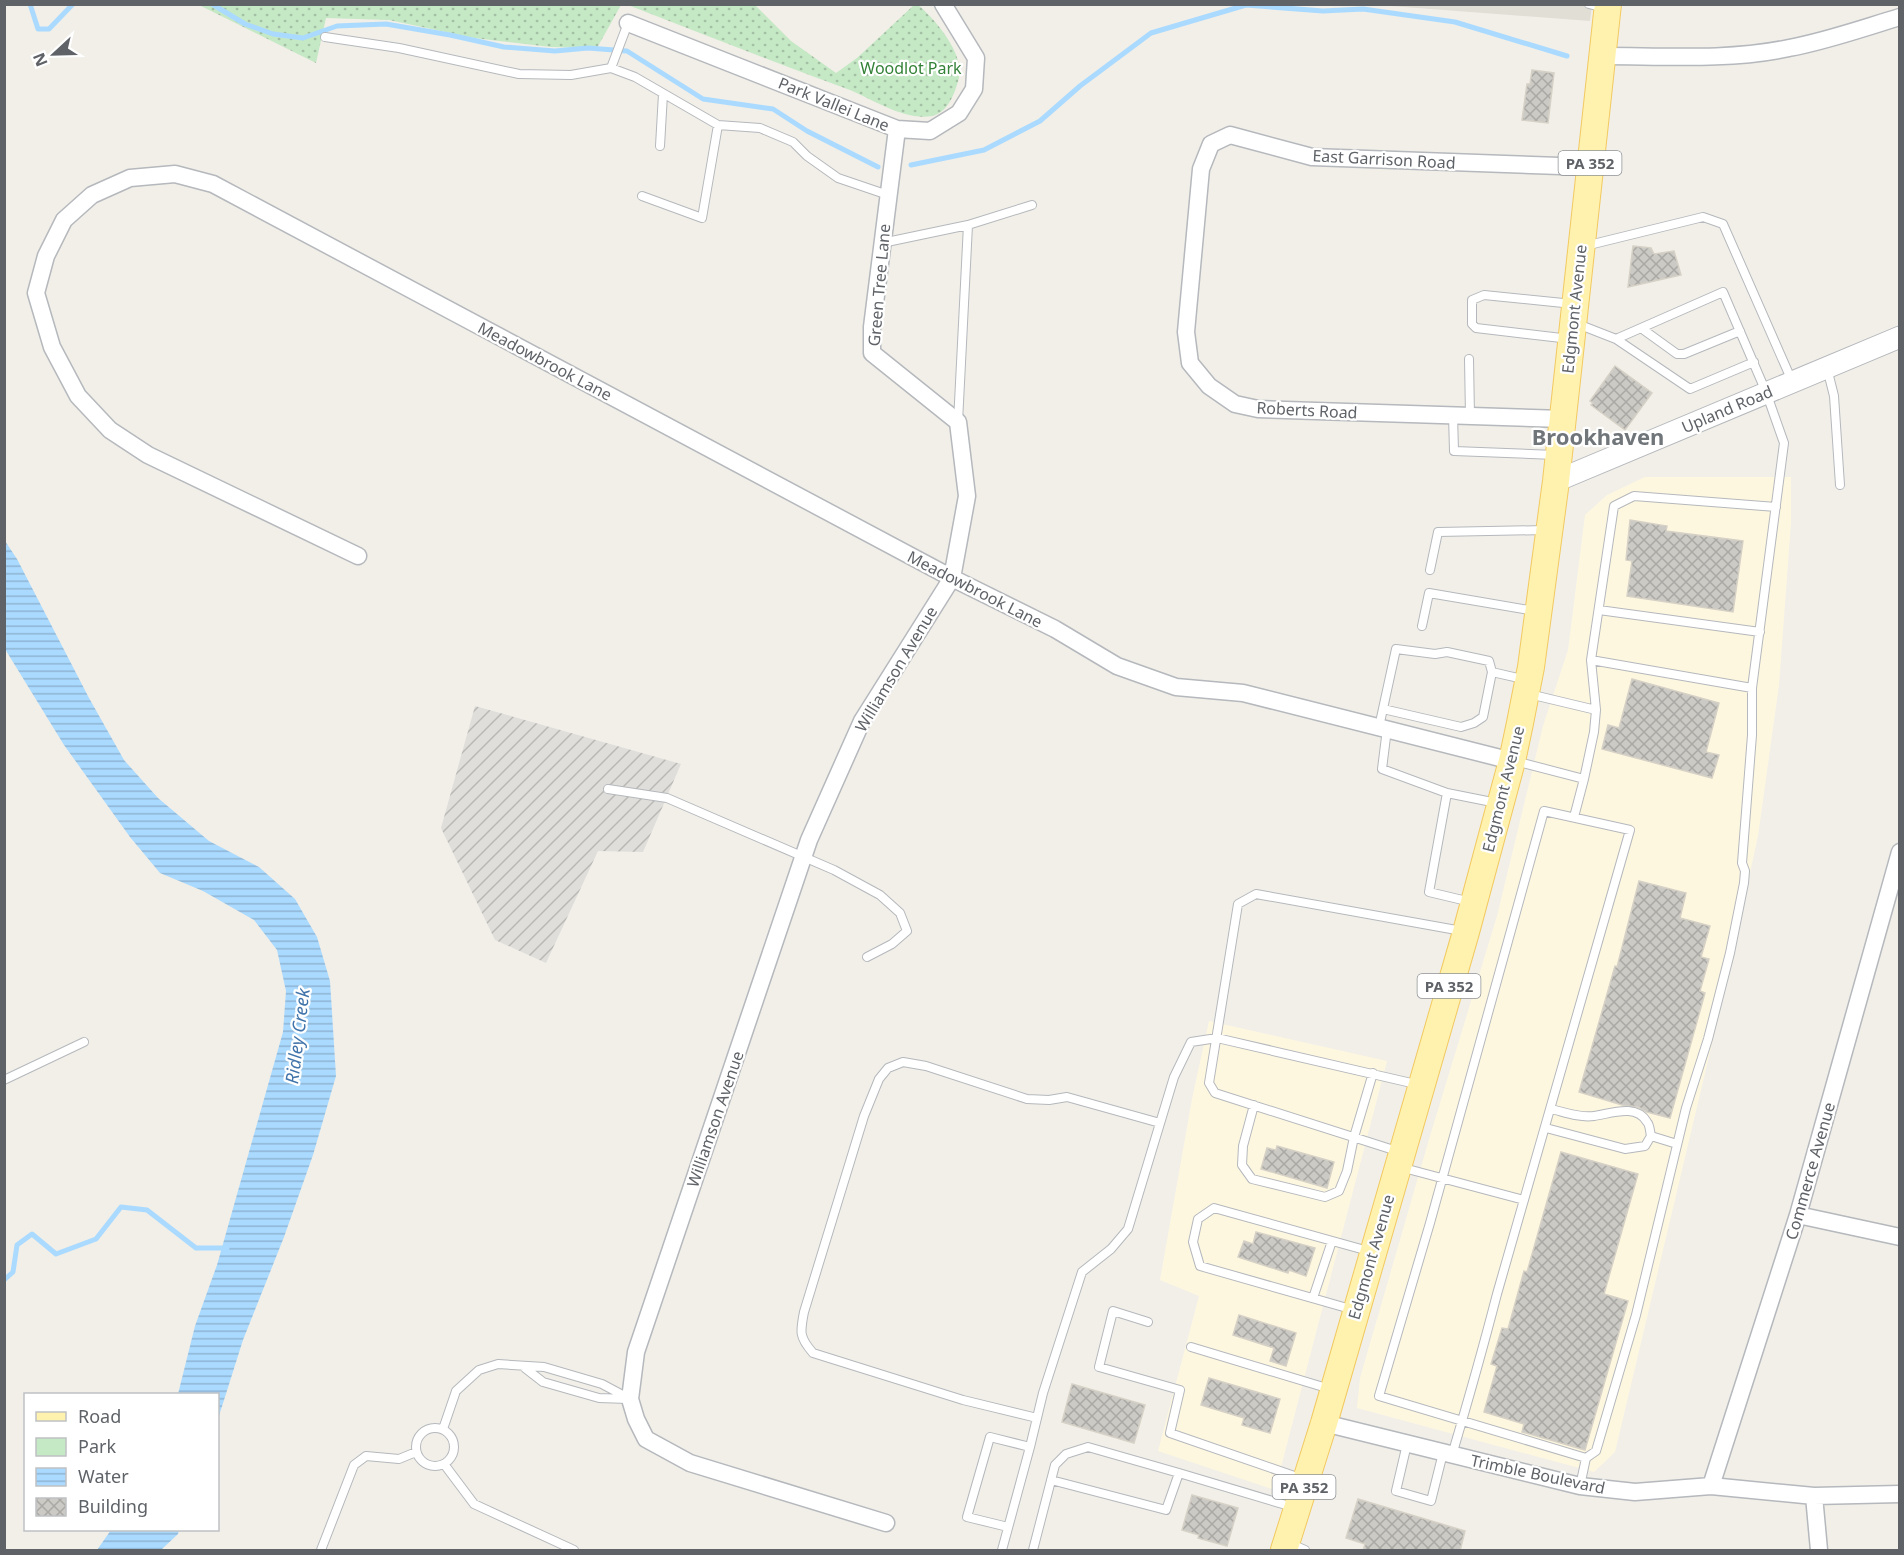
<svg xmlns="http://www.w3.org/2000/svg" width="1904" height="1555" viewBox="0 0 1904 1555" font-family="'Noto Sans',sans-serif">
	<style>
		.commercial { fill: #fef7e0 }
		.industrial { fill: url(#industrial-furrows) }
		.education { fill: #e1ded6 }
		.green { fill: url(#green-dots) }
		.water { fill: url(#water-rules) }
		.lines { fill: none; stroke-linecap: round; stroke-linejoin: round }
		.stream { stroke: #aadaff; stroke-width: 5 }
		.building { fill: url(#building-cross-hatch); stroke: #d6d1c6; stroke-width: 1.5 }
		.service-casing { stroke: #b5b8bc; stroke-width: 10 }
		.minor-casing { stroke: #b5b8bc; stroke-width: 19 }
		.tertiary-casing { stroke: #b5b8bc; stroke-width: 23 }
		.primary-casing { stroke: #f2c960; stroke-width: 28 }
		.service { stroke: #fff; stroke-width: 8 }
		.minor { stroke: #fff; stroke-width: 16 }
		.tertiary { stroke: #fff; stroke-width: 21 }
		.primary { stroke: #fff2af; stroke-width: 26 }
		.labels { text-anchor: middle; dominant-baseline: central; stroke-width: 4.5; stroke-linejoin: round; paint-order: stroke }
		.shield { fill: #fff; stroke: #8f9295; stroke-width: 1.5 }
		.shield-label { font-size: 15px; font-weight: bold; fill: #5f6368 }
		.park-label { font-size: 16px; fill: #348238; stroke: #fff }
		.street-label { font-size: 16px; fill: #5f6368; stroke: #fff }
		.water-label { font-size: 18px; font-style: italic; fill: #4174aa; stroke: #fff }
		.district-label { font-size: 22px; font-weight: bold; fill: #70757a; stroke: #fff }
	</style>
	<defs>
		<pattern id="industrial-furrows" width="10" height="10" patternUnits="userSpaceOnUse" patternTransform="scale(1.5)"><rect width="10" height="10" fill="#e0deda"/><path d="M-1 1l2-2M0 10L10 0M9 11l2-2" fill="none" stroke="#b9b8b5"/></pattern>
		<pattern id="green-dots" width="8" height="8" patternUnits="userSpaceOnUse" patternTransform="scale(1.5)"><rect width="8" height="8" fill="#c5e8c5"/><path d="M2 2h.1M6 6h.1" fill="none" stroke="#a3c0a4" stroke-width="1.8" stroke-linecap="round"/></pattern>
		<pattern id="water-rules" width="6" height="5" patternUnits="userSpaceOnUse" patternTransform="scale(1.5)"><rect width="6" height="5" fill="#aadaff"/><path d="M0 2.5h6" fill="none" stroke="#8eb4d2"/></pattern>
		<pattern id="building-cross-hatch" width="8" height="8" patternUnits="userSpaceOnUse" patternTransform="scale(1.5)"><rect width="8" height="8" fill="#cccac5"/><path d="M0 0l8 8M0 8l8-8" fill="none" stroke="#a9a8a4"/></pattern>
	</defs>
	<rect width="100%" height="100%" fill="#f1efe8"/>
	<!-- commercial -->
	<path class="commercial" d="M1645,477H1791V523L1779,685L1758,836L1720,1010L1615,1452L1594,1472L1357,1408L1360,1378L1430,1136L1497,916L1543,726L1568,650L1585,515L1607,495Z
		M1209,1021L1387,1061L1275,1490L1158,1451L1199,1296L1160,1280L1192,1099Z"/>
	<!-- industrial -->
	<path class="industrial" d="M475,706L681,764L643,852L598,851L546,963L495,940L441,828Z"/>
	<!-- education -->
	<path class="education" d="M1378,5H1592L1590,21Z"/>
	<!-- green -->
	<path class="green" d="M199,5H621L597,48L551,47L474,38L389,20L326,18L316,63Z
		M628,5H755L791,41L836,73L857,58L914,5H918C935,19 964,53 959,77C956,91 948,113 932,116C905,121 874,100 850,90C776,63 702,34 628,5Z"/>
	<!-- water -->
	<path class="water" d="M5,541L17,559L89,698L124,760L158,798L209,841L259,867L295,899L317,937L330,981L336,1076L313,1155L284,1237L243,1340L218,1419V1394H178L195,1326L217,1265L283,1032L286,991L277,950L254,920L203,891L160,873L130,837L64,745L5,649Z
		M111,1530H179L178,1534L161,1550H97Z"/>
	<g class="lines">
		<!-- stream -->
		<path class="stream" d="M30,4L38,29H49L73,4
			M212,4L245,24L273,34L303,38L337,26L386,24L450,35L504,47L555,51L588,48L627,51L703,99L773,109L807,131L878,167
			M911,165L984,150L1040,121L1080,86L1151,33L1246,5L1323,11L1363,9L1455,22L1567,56
			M4,1280L13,1272L17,1245L32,1234L56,1254L96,1239L121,1207L147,1210L196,1248H227"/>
	</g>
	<!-- building -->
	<path class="building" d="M1532,70L1554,73L1548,123L1522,120L1527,84H1530Z
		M1633,246L1651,248L1654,254L1674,251L1681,275L1628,287Z
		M1615,366L1652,393L1625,430L1591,405L1593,403L1590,401Z
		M1630,520L1667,526L1666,531L1743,541L1733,612L1627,596L1632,561L1626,560Z
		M1632,679L1719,703L1706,752L1719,755L1712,778L1602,749L1608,725L1619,728Z
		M1639,881L1686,893L1680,918L1710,926L1701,957L1709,959L1700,991L1705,993L1670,1118L1647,1112L1638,1107L1622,1105L1579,1092L1615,966L1617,967Z
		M1277,1146L1334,1162L1327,1188L1261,1169L1267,1148L1276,1150Z
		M1561,1152L1638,1174L1604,1294L1628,1301L1585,1450L1522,1432L1524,1424L1484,1412L1497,1366L1491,1364L1502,1328L1508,1329L1524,1271L1527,1272Z
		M1256,1232L1315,1248L1306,1276L1289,1270L1288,1273L1238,1257L1244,1241L1253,1244Z
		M1239,1315L1296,1333L1286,1366L1270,1361L1274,1348L1233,1335Z
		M1209,1378L1280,1399L1270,1433L1242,1425L1244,1418L1201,1405Z
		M1072,1384L1145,1405L1134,1443L1062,1422Z
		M1192,1495L1238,1508L1227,1546L1198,1538L1199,1535L1182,1530Z
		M1358,1499L1465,1531L1460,1551H1363L1365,1544L1346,1538Z"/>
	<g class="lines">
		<!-- service casing -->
		<g class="service-casing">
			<path id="service" d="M1589,4L1604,8
				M325,37L399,48L519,74L571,75L611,68L635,77L718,125L760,128L793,142L807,156L838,178L888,195
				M611,68L628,23
				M660,146L663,94
				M642,196L702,218L718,125
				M968,225L1032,205
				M882,243L968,225L958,422
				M1585,246L1703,217L1723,224L1792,381
				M1575,323L1616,339L1723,292L1766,392L1784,443L1752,688V735L1742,863L1745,871L1744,883L1730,953L1708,1039L1686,1108L1636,1315L1596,1451L1586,1458
				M1641,328L1677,354H1684L1740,331
				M1570,339L1476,328L1472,324V300L1484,295L1573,304
				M1616,339L1690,389L1754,362
				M1469,359L1470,416
				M1827,368L1834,396L1840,485
				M1453,415L1454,451L1555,455
				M1430,570L1438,532L1546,530
				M1599,610L1760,632
				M1422,626L1429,593L1535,611
				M1492,672L1527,680
				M1752,688L1591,660L1614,506L1634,496L1776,507
				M1529,694L1596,710
				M1379,727L1396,649L1435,654L1447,652L1489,661L1492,672L1483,717L1474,723L1461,727L1383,709
				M1387,729L1382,769L1447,793
				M1515,761L1584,779L1594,732L1596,710L1591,660
				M608,789L667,798L834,870L880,895L900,913L907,931L892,944L867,957
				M1574,817L1584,779
				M1471,902L1429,892L1447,793L1497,803
				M4,1080L84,1042
				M1254,1105L1243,1146L1242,1165L1252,1179L1325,1197L1339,1191L1347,1171L1354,1137L1373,1073
				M1546,1128L1625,1149L1645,1146L1651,1136C1650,1132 1650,1125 1647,1122C1636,1103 1610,1114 1594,1116C1579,1118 1564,1112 1551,1109
				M1651,1136L1677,1144
				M1400,1152L1215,1093L1209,1083L1238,904L1256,894L1462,931
				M1400,1167L1524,1200
				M1313,1298L1332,1241
				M1354,1310L1200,1266L1193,1242L1198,1219L1214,1208L1372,1252
				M1148,1322L1113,1311L1099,1367L1180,1390L1170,1433L1303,1479
				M1191,1347L1330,1389
				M525,1368L543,1382L599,1398L628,1399
				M1037,1418L963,1400L813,1353C799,1337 800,1332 804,1312L864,1116L879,1079L888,1068L903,1062L926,1066L1027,1099L1049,1100L1067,1097L1160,1123
				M416 1447a19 19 0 1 1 38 0a19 19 0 1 1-38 0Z
				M443,1429L456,1391L479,1370L498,1364L544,1367L602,1384L630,1399
				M1407,1444L1396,1491L1431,1501L1443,1453
				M1030,1447L1043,1393L1082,1272L1111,1249L1128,1229L1174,1077L1191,1042L1217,1038L1420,1085
				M1452,1455C1468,1401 1483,1348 1497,1294L1630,830L1544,811L1430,1223L1379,1396L1586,1458L1580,1486
				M444,1464L474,1504L574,1550
				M1179,1473L1296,1508
				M1289,1543L1305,1550
				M321,1550L354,1465L366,1456L399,1459L416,1452
				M1002,1550L1030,1447L990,1437L967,1517L1008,1527
				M1033,1550L1055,1465L1066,1454L1088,1447L1179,1473L1166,1510L1051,1480"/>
		</g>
		<!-- minor casing -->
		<g class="minor-casing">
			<path id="minor" d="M628,23L897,129L930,131L959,113L974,89L976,58L943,4
				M1602,56C1664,56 1728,61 1789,48C1827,41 1863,28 1900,17
				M1563,419L1258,409L1235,404L1209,386L1190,363L1186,332L1201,169L1211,144L1230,135L1312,157L1589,167
				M358,556L148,455L110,430L78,396L52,347L36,293L46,256L64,220L92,195L130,178L175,174L213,184L952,578L1055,629L1117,666L1176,687L1243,693L1512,761
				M1798,1215L1900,1237
				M1324,1423L1580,1486L1635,1492L1711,1486L1814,1496L1900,1494
				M1711,1486L1798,1215L1900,852
				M1814,1496L1819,1550
				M886,1523L690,1463L646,1439L636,1419L630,1399L636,1352L809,840L862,721L952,578L967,496L958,422L872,353V327L897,129"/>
		</g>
		<!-- tertiary casing -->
		<g class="tertiary-casing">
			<path id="tertiary" d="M1556,481L1900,337"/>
		</g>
		<!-- primary casing -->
		<g class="primary-casing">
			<path id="primary" d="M1284,1550L1324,1423L1466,932L1512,761L1520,723L1531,667L1556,481L1608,4"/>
		</g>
		<!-- service -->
		<use href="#service" class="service"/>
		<!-- minor -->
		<use href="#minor" class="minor"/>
		<!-- tertiary -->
		<use href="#tertiary" class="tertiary"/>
		<!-- primary -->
		<use href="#primary" class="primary"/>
	</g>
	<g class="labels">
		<!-- shield labels -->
		<g class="shield">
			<rect x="1558.5" y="151" width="63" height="24" rx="4.5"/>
			<rect x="1417.5" y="974" width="63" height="24" rx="4.5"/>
			<rect x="1272.5" y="1475" width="63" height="24" rx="4.5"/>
		</g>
		<g class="shield-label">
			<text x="1590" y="163">PA 352</text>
			<text x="1449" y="986">PA 352</text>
			<text x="1304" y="1487">PA 352</text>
		</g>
		<!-- park labels -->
		<g class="park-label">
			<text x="911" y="68">Woodlot Park</text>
		</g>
		<!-- street labels -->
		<g class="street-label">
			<text transform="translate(834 104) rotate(22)">Park Vallei Lane</text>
			<text transform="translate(1384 159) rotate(3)">East Garrison Road</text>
			<text transform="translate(879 285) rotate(-85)">Green Tree Lane</text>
			<text transform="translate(1574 309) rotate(-84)">Edgmont Avenue</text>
			<text transform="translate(545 361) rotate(28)">Meadowbrook Lane</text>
			<text transform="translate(1727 409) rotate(-23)">Upland Road</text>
			<text transform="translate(1307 410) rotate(3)">Roberts Road</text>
			<text transform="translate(975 589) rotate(27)">Meadowbrook Lane</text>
			<text transform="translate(896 669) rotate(-59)">Williamson Avenue</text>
			<text transform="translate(1503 789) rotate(-76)">Edgmont Avenue</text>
			<text transform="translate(715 1119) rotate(-71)">Williamson Avenue</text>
			<text transform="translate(1810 1171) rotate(-74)">Commerce Avenue</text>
			<text transform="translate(1371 1257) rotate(-74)">Edgmont Avenue</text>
			<text transform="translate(1538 1474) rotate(12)">Trimble Boulevard</text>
		</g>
		<!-- water labels -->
		<g class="water-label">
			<text transform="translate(297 1036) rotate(-83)">Ridley Creek</text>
		</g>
		<!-- district labels -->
		<g class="district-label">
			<text x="1598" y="436">Brookhaven</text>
		</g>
	</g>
	<!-- border -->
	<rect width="1904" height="1555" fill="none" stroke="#5f6368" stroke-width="12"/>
	<!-- legend -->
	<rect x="24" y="1393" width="195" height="138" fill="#ffffff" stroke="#bfc1c3" stroke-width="1.5"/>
	<rect x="36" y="1412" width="30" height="9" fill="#fff2af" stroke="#bfc1c3" stroke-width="1.5"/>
	<text x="78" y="1423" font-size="18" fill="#5f6368">Road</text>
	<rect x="36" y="1438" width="30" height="18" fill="#c5e8c5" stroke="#bfc1c3" stroke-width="1.5"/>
	<text x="78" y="1453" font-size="18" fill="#5f6368">Park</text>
	<rect x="36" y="1468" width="30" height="18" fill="url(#water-rules)" stroke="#bfc1c3" stroke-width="1.5"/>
	<text x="78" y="1483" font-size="18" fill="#5f6368">Water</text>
	<rect x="36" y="1498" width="30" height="18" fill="url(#building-cross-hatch)" stroke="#bfc1c3" stroke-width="1.5"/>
	<text x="78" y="1513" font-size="18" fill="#5f6368">Building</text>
	<!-- north arrow -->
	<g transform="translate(54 54) rotate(248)" stroke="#ffffff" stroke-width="4.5" paint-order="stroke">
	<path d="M0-4.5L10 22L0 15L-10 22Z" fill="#5f6368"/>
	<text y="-9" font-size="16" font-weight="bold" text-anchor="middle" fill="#5f6368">N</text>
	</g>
</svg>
